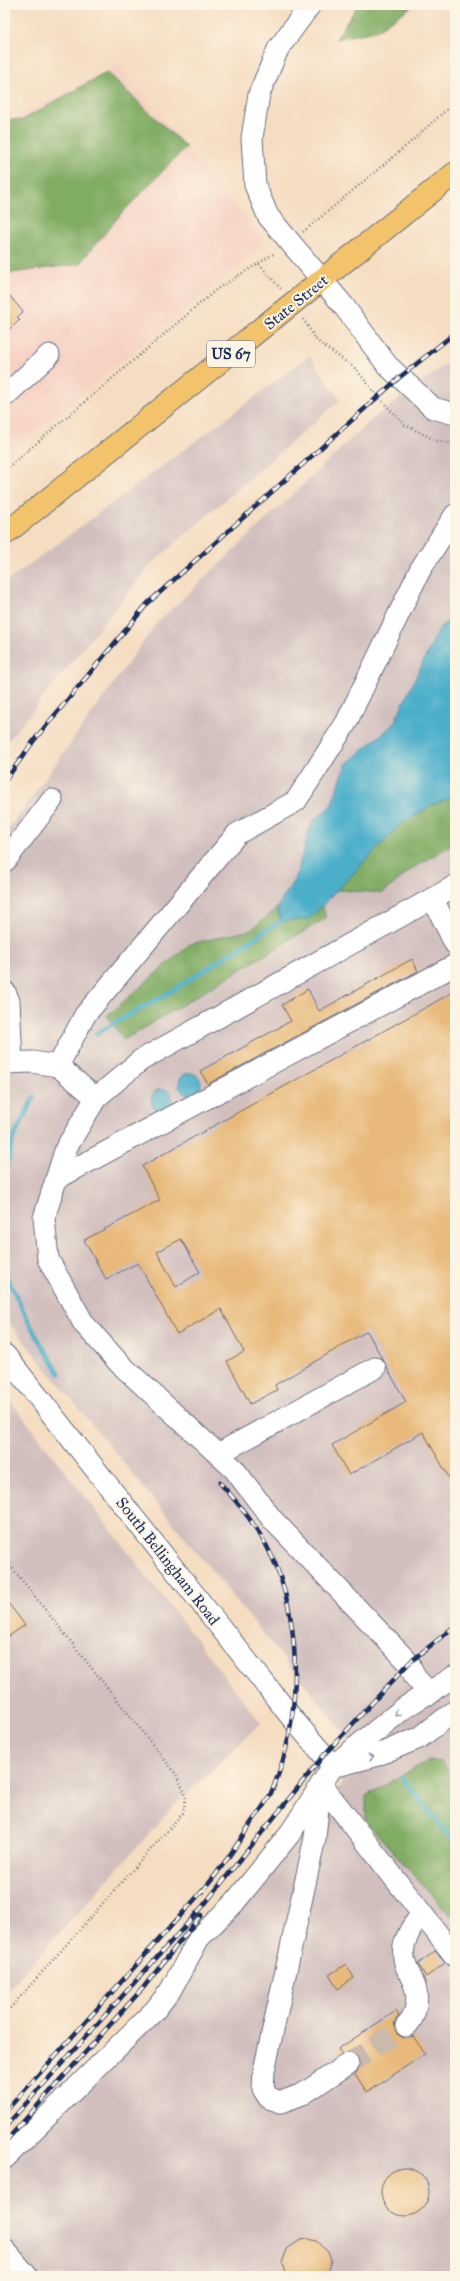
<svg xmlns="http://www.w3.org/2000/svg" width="460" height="2281" viewBox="0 0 460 2281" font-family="'IM FELL Great Primer',serif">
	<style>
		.built { fill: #f6d2c4 }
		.industrial { fill: #d1bfbe }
		.forest { fill: #80ac64; stroke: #4e6e61 }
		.water { fill: #4bafca; stroke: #336f94 }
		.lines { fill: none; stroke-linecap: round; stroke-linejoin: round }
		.stream { stroke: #4bafca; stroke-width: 4.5 }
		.building { fill: #e8b97a; fill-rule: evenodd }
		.minor-tunnel { stroke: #c9baad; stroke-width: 21; stroke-dasharray: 21 10; stroke-linecap: butt }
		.minor-casing { stroke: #676c81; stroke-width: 23 }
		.major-casing { stroke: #676c81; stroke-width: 24 }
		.path { stroke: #676c81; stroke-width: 2.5; stroke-dasharray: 1 3; stroke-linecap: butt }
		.minor { stroke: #fff; stroke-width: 21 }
		.major { stroke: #f2c36a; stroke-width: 22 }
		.rail-casing { stroke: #1b2f5e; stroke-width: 4.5 }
		.rail { stroke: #fcf5e5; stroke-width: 3; stroke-dasharray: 9; stroke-linecap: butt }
		.oneway { stroke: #8d97ae }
		.labels { text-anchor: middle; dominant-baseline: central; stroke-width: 4; stroke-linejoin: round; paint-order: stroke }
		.shield { fill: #fcf5e5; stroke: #5e6a86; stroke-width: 1 }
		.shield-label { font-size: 15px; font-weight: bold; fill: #1b2f5e }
		.street-label { font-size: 16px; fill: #1b2f5e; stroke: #fcf5e5 }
	</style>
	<rect width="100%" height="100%" fill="#fcf5e5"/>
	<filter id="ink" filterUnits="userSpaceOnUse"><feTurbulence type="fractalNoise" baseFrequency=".025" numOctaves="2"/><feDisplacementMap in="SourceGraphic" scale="8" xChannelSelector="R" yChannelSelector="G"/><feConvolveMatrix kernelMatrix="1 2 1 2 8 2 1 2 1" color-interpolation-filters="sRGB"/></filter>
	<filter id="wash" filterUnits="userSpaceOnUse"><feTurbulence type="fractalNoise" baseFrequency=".012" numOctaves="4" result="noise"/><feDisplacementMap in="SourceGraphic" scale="16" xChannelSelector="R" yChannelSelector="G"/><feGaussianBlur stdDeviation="0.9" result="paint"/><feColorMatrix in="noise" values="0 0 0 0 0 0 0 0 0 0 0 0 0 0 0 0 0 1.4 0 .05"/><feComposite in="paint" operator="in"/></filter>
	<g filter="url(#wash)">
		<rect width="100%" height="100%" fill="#f5ddc1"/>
		<!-- built -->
		<path class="built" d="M118,65L266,243L5,457V122Z"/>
		<!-- industrial -->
		<path class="industrial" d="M310,356L340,400L151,564L5,745V583Z
			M455,357V2276H5V2166L343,1782L369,1763L5,1318V834L157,623L371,420Z
			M5,1394L261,1723L176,1804L5,1993Z"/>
		<!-- forest -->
		<path class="forest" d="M358,5H414L376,31L336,39Z
			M107,72L186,147L121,214L79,264L5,274V119L22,120Z
			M455,796V843L413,868L383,893L337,890L400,825L432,805Z
			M322,905L326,918L124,1040L107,1016L190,944L251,930L277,908L281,921L309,919Z
			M429,1760L442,1762L455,1780V1920L366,1822V1796Z"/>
		<!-- water -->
		<path class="water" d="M455,616V796L432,805L400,825L309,919L281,921L277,908L296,877L311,823L331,806L346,764L393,725L440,627Z
			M179 1084a11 11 0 1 1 22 0a11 11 0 1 1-22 0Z
			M151 1100a11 11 0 1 1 22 0a11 11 0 1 1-22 0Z"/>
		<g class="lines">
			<!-- stream -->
			<path class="stream" d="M97,1033L172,991L281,921
				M5,1172L13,1139L34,1097
				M5,1274L35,1334L60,1374
				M402,1778L455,1843"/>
		</g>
		<g id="blocks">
			<!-- building -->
			<path class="building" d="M5,290L23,312L17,317L20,320L5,333Z
				M412,959L418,971L208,1084L200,1071L291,1021L282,1005L308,989L319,1011Z
				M455,991V1488L423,1432L349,1475L332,1445L406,1402L367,1331L275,1385L277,1390L250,1404L227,1361L244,1352L221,1309L177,1334L138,1263L106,1279L84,1240L160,1200L142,1166ZM181,1239L200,1272L176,1287L157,1252Z
				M5,1599L25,1625L5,1639Z
				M435,1951L445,1963L426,1977L418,1964Z
				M346,1964L354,1978L338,1989L329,1975Z
				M396,2011L399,2016L394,2023L397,2034L403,2038L413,2036L425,2054L367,2092L355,2074L359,2069L358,2058L353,2053L342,2054L338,2049Z
				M381 2192a24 24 0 1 1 48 0a24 24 0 1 1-48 0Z
				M308,2239L316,2241L328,2252L331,2260L328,2276H286L282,2263L287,2249L300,2240Z"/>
		</g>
	</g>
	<g filter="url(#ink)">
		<use href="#blocks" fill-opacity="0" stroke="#676c81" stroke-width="1"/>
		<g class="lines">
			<!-- minor-tunnel -->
			<path class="minor-tunnel" d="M348,2064L406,2026"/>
			<!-- minor casing -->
			<g class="minor-casing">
				<path id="minor" d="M310,5L278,49L259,94L252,138L255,185L268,216L343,305L387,365L433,408L455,414
					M5,396L49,355
					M5,861L52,800
					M433,899L455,944
					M5,992L9,1001L12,1061
					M5,1063L32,1062L58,1066L96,1098
					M58,1066L85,1015L237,834L296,801L346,723L420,570L455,515
					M56,1179L455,965
					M5,1355L292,1718L333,1766
					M218,1454L375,1368
					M430,1694L415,1677L409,1663L272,1519L234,1469L119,1363L84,1324L48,1259L44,1218L66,1148L96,1098L141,1060L455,886
					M340,1765L375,1756L419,1738L455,1711
					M321,1784L455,1956
					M320,1788L315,1838L264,2071L263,2089L269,2098L281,2102L303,2094L348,2064
					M406,2026C415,2019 418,2002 416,1991C413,1975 401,1967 404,1946C407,1933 414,1924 422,1914
					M5,2158L155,2010L170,1991L199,1938L234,1903L289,1835L333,1766L404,1708L455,1676
					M5,2250L27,2276"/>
			</g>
			<!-- major casing -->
			<g class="major-casing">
				<path id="major" d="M5,534L455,173"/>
			</g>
			<!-- path -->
			<path class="path" d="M303,232L406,146L455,102
				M259,264L281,289
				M303,319L317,341L356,369L378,397L405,425L437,441L455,444
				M5,470L217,289L275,253
				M5,1559L176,1774L186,1796L183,1813L5,2014"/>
			<!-- minor -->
			<use href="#minor" class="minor"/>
			<!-- major -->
			<use href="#major" class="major"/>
			<!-- rail casing -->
			<g class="rail-casing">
				<path id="rail" d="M5,781L35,739L148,603L400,377L455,333
					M202,1892C220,1870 236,1847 251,1823C258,1814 266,1803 271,1793C300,1727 303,1639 278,1571C266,1538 244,1509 220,1483
					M5,2112L205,1888
					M5,2127L203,1906L324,1755L409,1663L455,1626
					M5,2142L143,1988L201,1915"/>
			</g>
			<!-- rail -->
			<use href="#rail" class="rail"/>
		</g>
		<!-- one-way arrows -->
		<defs><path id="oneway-chevron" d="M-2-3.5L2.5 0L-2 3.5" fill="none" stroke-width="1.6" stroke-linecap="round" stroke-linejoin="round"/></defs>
		<g class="oneway">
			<use href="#oneway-chevron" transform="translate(397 1714) rotate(141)"/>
			<use href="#oneway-chevron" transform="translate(371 1757) rotate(-16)"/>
		</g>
	</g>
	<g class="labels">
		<!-- shield labels -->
		<rect class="shield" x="207" y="341" width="48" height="26" rx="3"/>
		<g class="shield-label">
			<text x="231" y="354">US 67</text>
		</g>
		<!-- street labels -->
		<g class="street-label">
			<text transform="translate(296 302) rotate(-39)">State Street</text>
			<text transform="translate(168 1561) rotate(52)">South Bellingham Road</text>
		</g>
	</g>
	<!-- margin -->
	<rect width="460" height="2281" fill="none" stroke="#fcf5e5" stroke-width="20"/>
</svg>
